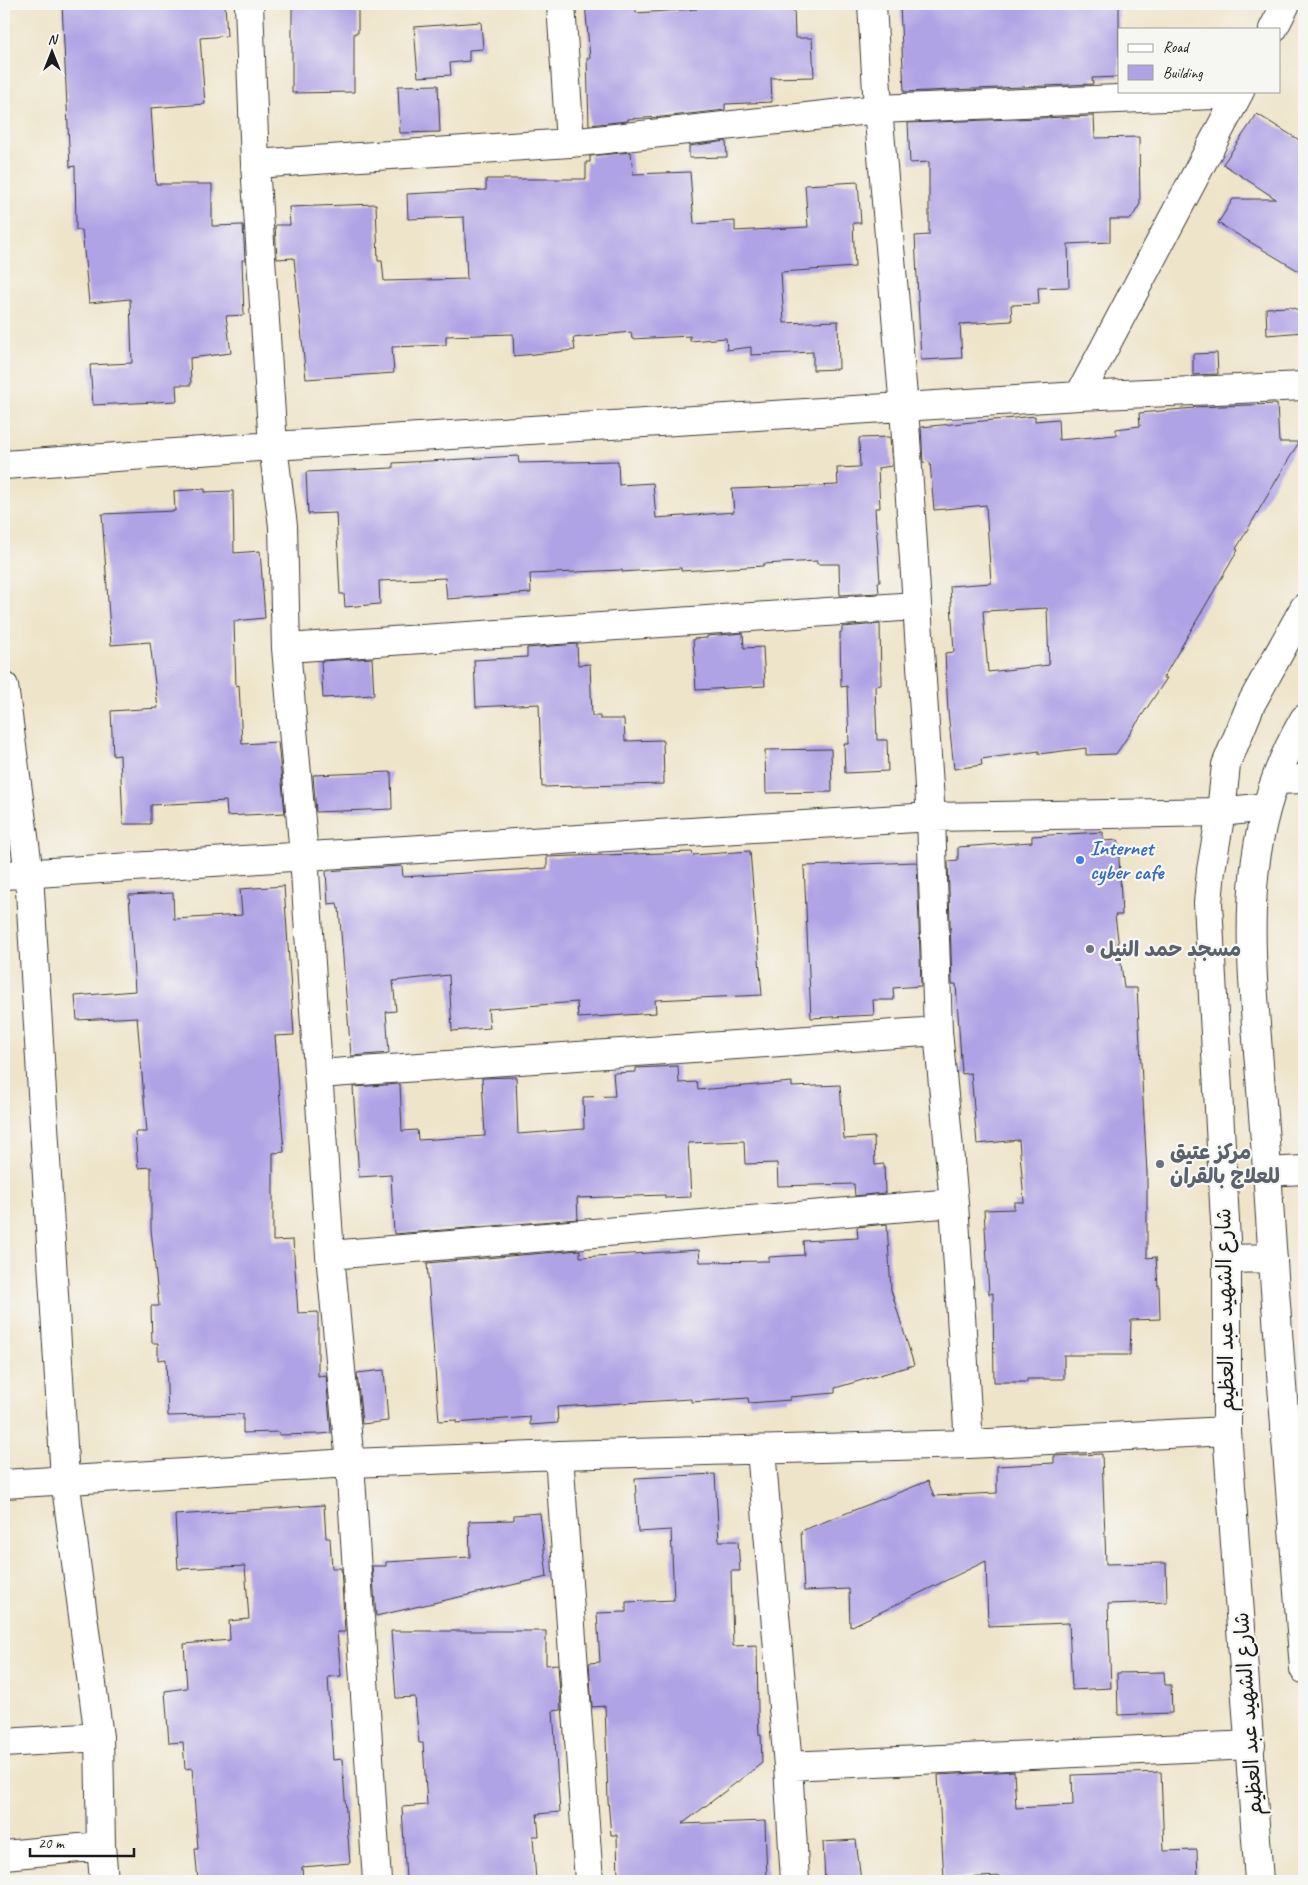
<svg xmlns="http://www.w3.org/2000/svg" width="1308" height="1885" viewBox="0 0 1308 1885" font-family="Caveat,'Playpen Sans Arabic',sans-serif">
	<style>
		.building { fill: #b0a3e5; fill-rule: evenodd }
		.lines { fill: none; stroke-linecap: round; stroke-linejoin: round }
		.minor-casing { stroke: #3c3a36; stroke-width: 30 }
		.major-casing { stroke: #3c3a36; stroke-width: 30 }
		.minor { stroke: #fff; stroke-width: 28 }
		.major { stroke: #fff; stroke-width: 28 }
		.shop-dot { fill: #3f7fe0; stroke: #f6f6f2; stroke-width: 2 }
		.worship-dot { fill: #6b7280; stroke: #f6f6f2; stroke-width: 2 }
		.labels { text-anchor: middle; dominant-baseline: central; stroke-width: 4.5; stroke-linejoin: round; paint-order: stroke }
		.shop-label { font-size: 21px; font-weight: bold; fill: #366cbe; stroke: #f6f6f2; text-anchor: start }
		.worship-label { font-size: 21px; font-weight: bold; fill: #5b616d; stroke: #f6f6f2; text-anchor: start }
		.street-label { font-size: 21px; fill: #1c1c1c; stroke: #f6f6f2 }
	</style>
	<rect width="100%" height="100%" fill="#f6f6f2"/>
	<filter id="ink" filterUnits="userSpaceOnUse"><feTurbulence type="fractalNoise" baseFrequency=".02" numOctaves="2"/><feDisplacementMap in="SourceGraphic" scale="10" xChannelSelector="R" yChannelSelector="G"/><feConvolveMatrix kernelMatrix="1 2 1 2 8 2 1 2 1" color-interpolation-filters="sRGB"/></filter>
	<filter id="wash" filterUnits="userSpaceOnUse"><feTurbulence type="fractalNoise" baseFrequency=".0096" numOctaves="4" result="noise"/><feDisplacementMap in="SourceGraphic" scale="20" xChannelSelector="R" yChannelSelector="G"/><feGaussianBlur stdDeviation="1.12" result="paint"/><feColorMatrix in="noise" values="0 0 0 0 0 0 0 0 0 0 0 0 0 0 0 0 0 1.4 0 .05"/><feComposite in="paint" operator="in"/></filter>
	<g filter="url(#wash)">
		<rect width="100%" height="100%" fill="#eee4c9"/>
		<g id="blocks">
			<!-- building -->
			<path class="building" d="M62,4H225L227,36L200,38L205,104L151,108L156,184H212V226L243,225L245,260H242L244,315L226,316L231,353L190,358L191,385H176L177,401L93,405L90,365L132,363L130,299L89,303L82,230H76L75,166L70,167Z
				M292,4H358V33H354V92L292,93Z
				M585,4H636V13L697,9L696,4H794L795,38H812L814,77L771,78L772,102L725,104V110L662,117L628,119V121L589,125L587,58H590Z
				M900,4H1119V77L1092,78L1093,84L904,92Z
				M481,22L483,49L469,50V61L450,63L451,75L418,77L414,27Z
				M438,85L440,132L400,133L398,86Z
				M1257,114L1304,143V274L1218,223L1233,199H1276L1223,164Z
				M1094,116L1095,138L1139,137L1140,204L1131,219H1110V242L1068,244L1069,287L1038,288L1039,304L1011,305L1012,321L960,324L962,358L921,360L915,236L929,235V162L910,163L908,123Z
				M726,141L727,157L689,158V146Z
				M631,152L633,174L690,172L694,224L735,221V231L808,227L805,185L858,182L861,223H853L855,267L781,272L784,323L838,321L839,369L813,370V352L751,355V347L727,350L726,338L690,341V336L632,339L631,332L573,338L575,350L514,356L513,334L446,336V345L392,347L394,373L306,379L294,258L277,259L275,225H290L289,207L376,204L378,261H382L384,281L467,279L464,217L408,219L407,194L486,190V179H586V162H590V156Z
				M1290,307L1304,312V332L1267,335L1266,308Z
				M1217,353L1218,374L1193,375V354Z
				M1277,404L1279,442H1299L1236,549L1238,550L1163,678H1167L1116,754L1086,755V748L1039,754V751L981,759L982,765L954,769L948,712L945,653L954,652L950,586L991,583L986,505L934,510L930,462L923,463L921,427L1035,416V421L1058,419L1059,440L1116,435V429L1140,426L1139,413L1194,408V407ZM1047,608L1049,665L988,672L983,611Z
				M890,437L892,466L878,468L880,508H875L880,582H878L879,593L840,595L839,564H817V561L763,564V566L681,571V568L622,572V570L530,574L531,593L447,599L445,578L379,581L380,604L345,607L344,594H340L336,513L308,514L306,472L393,468V463L518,456L519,463L618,461L619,485L653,483L656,518L734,512L732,489L838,485L837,468L860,467L859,438Z
				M205,489V492L233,491L234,553L260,551L265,618L234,621L236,686L239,685L242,744L278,742L285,813L227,816L226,801L151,805V824H123L120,755L113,756L111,711L158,708L150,642L111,645L102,514L175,511L174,491Z
				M880,624L881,685L875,686L877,740H887L888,771L845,773L844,744H849L847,686L841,687L840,632H842V627Z
				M743,633L744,648L763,647L765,686L696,690L693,639L707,638V636Z
				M577,644L578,665L590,664L592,716H600V719H624L625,741L663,740L664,784L542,787L539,704L476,707L474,660L527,657V648Z
				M372,658L374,695L323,698L321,661Z
				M831,749L832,792L766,793L765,750Z
				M391,772L392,809L316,812L313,775Z
				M1103,832V841L1118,840L1122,915H1115L1124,988H1137L1147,1173V1258L1156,1257L1158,1286L1159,1285L1160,1319L1131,1320L1130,1355H1064V1379H1027V1382H994L993,1293L989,1294L984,1210L1014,1209V1202H1024L1019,1140L977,1144L971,1073L962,1074L956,984H952L948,861L958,860V847L1032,842V836Z
				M750,851L762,995L655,1000L656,1013L578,1018L577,1002L488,1009L490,1028L452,1031L449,975L393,981L396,1011L386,1012L389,1053L351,1056L339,908L338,909L337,903L328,904L326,871L402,866L403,877L418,876L547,868V857L692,852L693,855Z
				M917,862L921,986L893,988L894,1000H873L874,1015L811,1018L804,866Z
				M284,886L294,1035L275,1036L284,1152L273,1153V1241L293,1240L298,1313L318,1312V1376L326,1375L331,1433L320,1434L279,1435V1432L243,1433V1414L168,1416L166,1359L158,1360V1343H152L151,1306H159L151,1229V1167L138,1168L135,1132H147L137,1017L77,1020L75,996L135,991L129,895L173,893L174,919L242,915L240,889Z
				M678,1066L679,1083L697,1082L698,1090L792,1082V1087L840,1085L844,1139L874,1137L875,1165L884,1164L885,1193L855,1196L854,1184L778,1186L777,1163L745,1164L744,1141L688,1143L691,1197L665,1198V1195L577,1198L578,1219L394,1234L391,1175L359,1177L353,1087L400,1084L402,1131L417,1130L418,1140L485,1136L482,1078L516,1077L518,1134L584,1129L583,1097L615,1096L613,1073L636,1072V1068Z
				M887,1224L891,1290L914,1365L835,1388V1393L790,1397V1400L749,1403L748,1398L691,1402V1399L557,1407L558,1423L530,1425V1417L456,1423V1420L439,1421L427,1263L580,1250V1257L699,1250L700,1262L769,1261V1257L804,1255L803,1241L858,1238L857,1227Z
				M384,1370L388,1421L362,1424L357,1373Z
				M1102,1454L1106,1564L1166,1563L1167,1602L1108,1604L1111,1688L1072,1690L1069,1623L988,1626L986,1561L850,1627L849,1589L804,1591L801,1531L928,1481L934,1496L997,1493V1466L1054,1463V1456Z
				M715,1474L719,1541H738L740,1571H731L733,1646L757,1645L758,1713L759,1735H761L762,1763L682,1824L765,1821L767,1881H618L617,1835H611L608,1800L605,1706L592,1707L589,1663L600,1662L597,1613L626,1612V1602L674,1600L671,1530L638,1532L635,1478Z
				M324,1505L326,1538H330L332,1568H341L345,1632H337L341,1676L328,1677L333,1760L342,1759L350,1863L302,1867L303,1881H198L195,1849H198L192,1768L185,1769L183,1742L169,1743L165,1691L187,1688L184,1644L230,1640L229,1621L249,1619L245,1566L178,1569L175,1515Z
				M540,1513L547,1577L376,1616L372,1566H386V1562L470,1557L469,1521L514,1520V1515Z
				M391,1631H546V1665L558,1664L561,1710L553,1711L560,1812L537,1814L539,1836H533L536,1881H406L402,1807L427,1805L423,1743H419L415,1697L396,1698Z
				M1164,1672L1165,1685H1171L1172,1713L1118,1715L1117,1673Z
				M1014,1771L1016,1808L1073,1805L1072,1775L1161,1772L1164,1851L1197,1850L1198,1881H1091V1879L1000,1881V1876L944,1879L938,1775Z
				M856,1840L861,1881H825L823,1842Z"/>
		</g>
	</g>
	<g filter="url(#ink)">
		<use href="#blocks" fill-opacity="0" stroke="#3c3a36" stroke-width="1"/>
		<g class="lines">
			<!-- minor casing -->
			<g class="minor-casing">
				<path id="minor" d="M249,4L255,164L273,446L283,526L286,648L304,856L330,1255L350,1463L377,1881
					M561,4L570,143
					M872,4L878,109L904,408L931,817L938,1031L954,1203L969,1444
					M1273,29L1286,4
					M255,164L570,143L878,109L1238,94
					M1079,396L1240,91
					M4,465L273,446L1079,396L1304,386
					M286,648L916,606
					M4,686L29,874L65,1479L99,1737L101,1846L104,1881
					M1276,780L1304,779
					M4,875L931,817L1221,812L1266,807
					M318,1074L938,1031
					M1267,1172L1304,1170
					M330,1255L954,1203
					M1285,1431L1304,1429
					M761,1450L788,1766L795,1881
					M559,1455L589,1881
					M4,1484L350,1463L559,1455L969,1444L1227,1431
					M4,1743L99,1737
					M788,1766L1251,1745
					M4,1855L101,1846"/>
			</g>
			<!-- major casing -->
			<g class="major-casing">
				<path id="major" d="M1304,719C1243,824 1248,921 1257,1038C1261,1092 1266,1147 1269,1202C1279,1358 1292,1513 1304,1669
					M1227,1259L1273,1258
					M1259,1881L1227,1431V1259L1208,903L1211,870L1221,812L1226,765L1251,704L1304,608"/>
			</g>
			<!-- minor -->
			<use href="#minor" class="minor"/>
			<!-- major -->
			<use href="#major" class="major"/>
		</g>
	</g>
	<!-- markers -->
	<circle class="shop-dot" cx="1080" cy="860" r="5"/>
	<g class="worship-dot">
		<circle cx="1090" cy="949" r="5"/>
		<circle cx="1160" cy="1164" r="5"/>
	</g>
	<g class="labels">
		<!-- shop labels -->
		<g class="shop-label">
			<text x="1090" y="848">Internet<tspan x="1090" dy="24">cyber cafe</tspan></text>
		</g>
		<!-- worship labels -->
		<g class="worship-label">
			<text x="1100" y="949">مسجد حمد النيل</text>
			<text x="1170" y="1152">مركز عتيق<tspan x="1170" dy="24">للعلاج بالقران</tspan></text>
		</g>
		<!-- street labels -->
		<g class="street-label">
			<text transform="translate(1225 1310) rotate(-91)">شارع الشهيد عبد العظيم</text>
			<text transform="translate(1248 1714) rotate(-94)">شارع الشهيد عبد العظيم</text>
		</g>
	</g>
	<!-- margin -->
	<rect width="1308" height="1885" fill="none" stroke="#f6f6f2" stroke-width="20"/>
	<!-- legend -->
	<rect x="1118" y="28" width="162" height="65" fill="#f6f6f2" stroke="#9f9f9c"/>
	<rect x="1128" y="44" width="25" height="8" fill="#ffffff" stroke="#9f9f9c"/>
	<text x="1163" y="52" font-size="15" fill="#1c1c1c">Road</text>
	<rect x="1128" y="65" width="25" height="15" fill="#b0a3e5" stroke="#9f9f9c"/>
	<text x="1163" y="78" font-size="15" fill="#1c1c1c">Building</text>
	<!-- north arrow -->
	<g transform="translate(52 52)" stroke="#f6f6f2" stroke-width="4" paint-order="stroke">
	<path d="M0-4L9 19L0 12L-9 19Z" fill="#1c1c1c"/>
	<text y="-8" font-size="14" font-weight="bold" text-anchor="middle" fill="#1c1c1c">N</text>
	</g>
	<!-- scale -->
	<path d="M30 1848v8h104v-8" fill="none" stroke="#1c1c1c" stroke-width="2.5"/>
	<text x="38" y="1848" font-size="15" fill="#1c1c1c" stroke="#f6f6f2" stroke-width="4" paint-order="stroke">20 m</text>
</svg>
